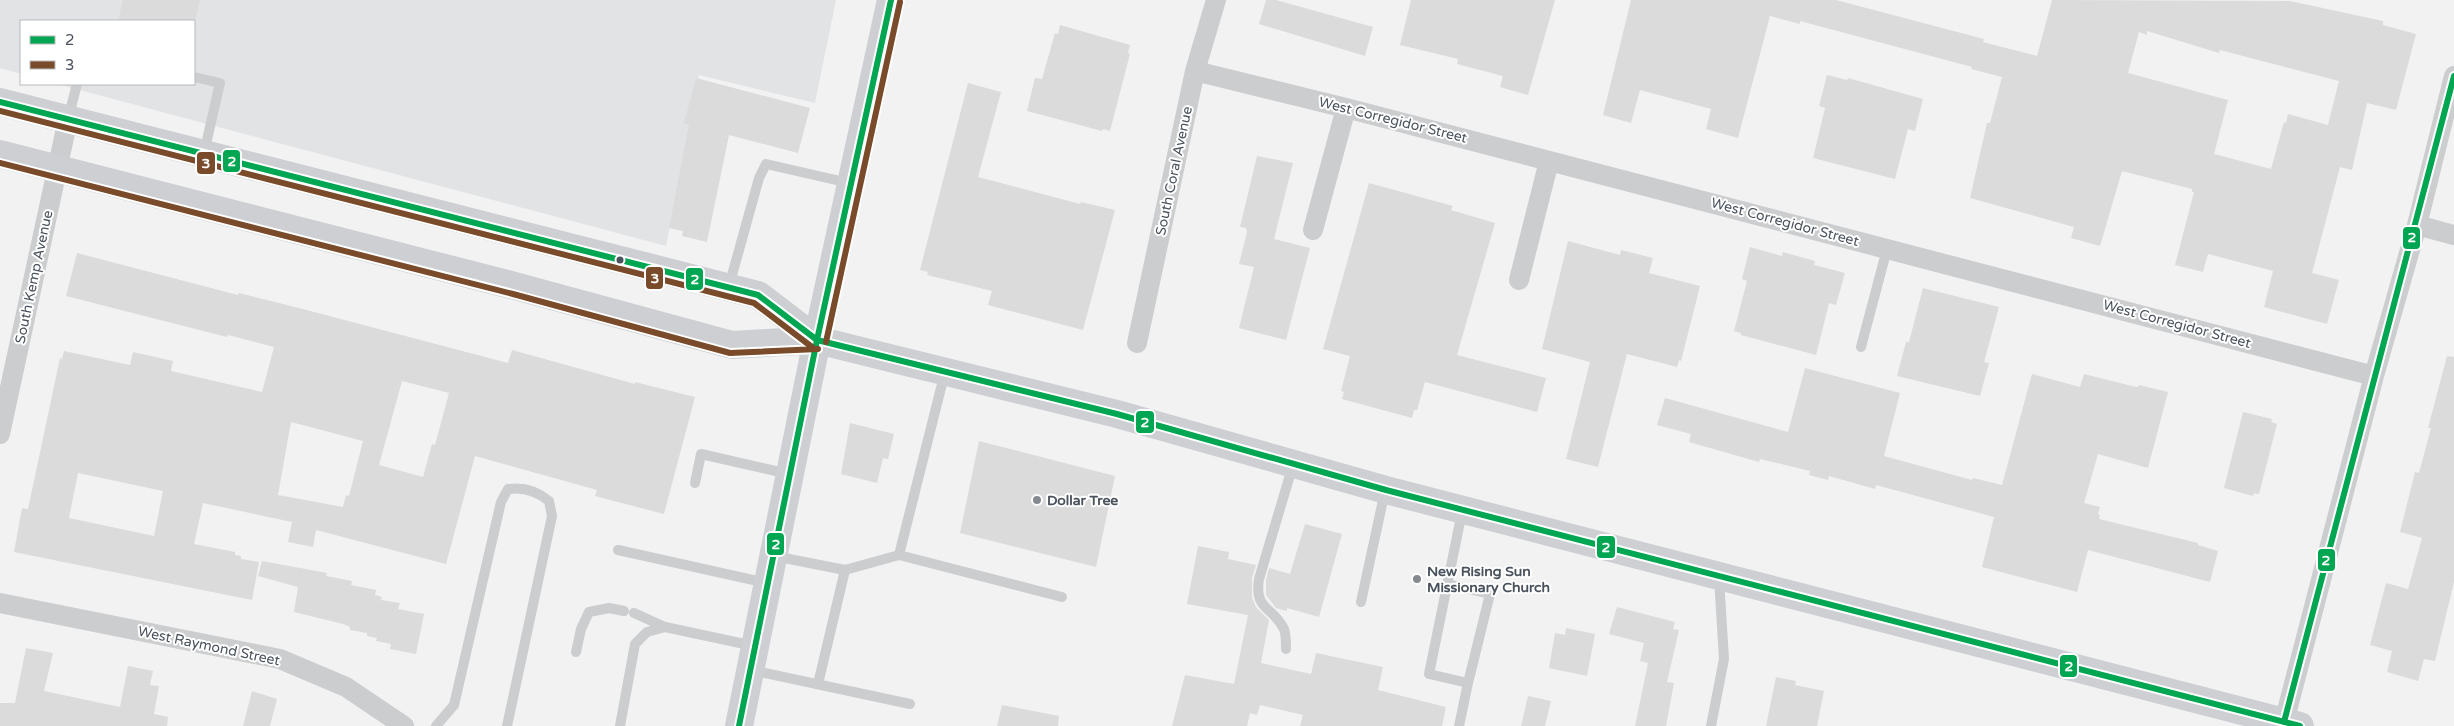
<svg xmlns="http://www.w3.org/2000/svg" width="2454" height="726" viewBox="0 0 2454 726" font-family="'Varela Round',sans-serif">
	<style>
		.airport { fill: #e2e3e5 }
		.building { fill: #dbdbdc; fill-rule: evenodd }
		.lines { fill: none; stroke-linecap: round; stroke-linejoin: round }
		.lane { stroke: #cccdcf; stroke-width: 10 }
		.street { stroke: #cccdcf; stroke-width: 20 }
		.secondary { stroke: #cdcfd2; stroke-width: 28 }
		.bus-1-casing { stroke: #fff; stroke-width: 10 }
		.bus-2-casing { stroke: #fff; stroke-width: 10 }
		.bus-1 { stroke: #00a651; stroke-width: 6 }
		.bus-2 { stroke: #7a4b2a; stroke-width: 6 }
		.bus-dot { fill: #4a525d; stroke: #fff; stroke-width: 2 }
		.poi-dot { fill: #858a91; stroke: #fff; stroke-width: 2 }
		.labels { text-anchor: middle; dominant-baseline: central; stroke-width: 4; stroke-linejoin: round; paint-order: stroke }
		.street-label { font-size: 14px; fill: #4a525d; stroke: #fff }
		.poi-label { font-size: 14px; font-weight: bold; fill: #4a525d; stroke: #fff; text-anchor: start }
		.line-badge { stroke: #fff; stroke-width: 2 }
		.badge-label { font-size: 14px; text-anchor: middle; font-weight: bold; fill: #fff }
	</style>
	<rect width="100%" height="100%" fill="#f2f2f2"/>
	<!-- airport -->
	<path class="airport" d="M0,0H836L815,103L699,75L666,246L57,84H194V21H21V74L0,68Z"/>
	<!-- building -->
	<path class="building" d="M123,0H200L195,21H118Z
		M1266,0H1276L1373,27L1365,56L1259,24Z
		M1411,0H1555L1528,95L1500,87L1503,76L1457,64L1458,59L1400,45Z
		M1631,0H1836L1984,39L1983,42L2037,56L2052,0L2290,1L2383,21V25L2416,34L2396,110L2367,103L2352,170L2340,167L2312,273L2339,280L2327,324L2264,307L2273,271L2208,254L2203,272L2175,265L2194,192H2192V189L2122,171L2100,246L2071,238L2074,227L1970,198L1987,123H1990L2002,77L1971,69L1972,67L1800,21V24L1770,16L1738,138L1706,129L1711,109L1640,90L1631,123L1603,115ZM2147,31L2219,53L2220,50L2339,81L2328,125L2288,114L2286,123L2284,122L2271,169L2214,154L2228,100L2128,73L2139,32L2147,35Z
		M1060,25L1130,45L1128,53L1130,54L1110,131L1103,129L1102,131L1027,111L1035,78L1042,79L1055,33L1058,34Z
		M1827,75L1847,80L1848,78L1923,99L1915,131L1908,129L1895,179L1813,158L1825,108L1819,106Z
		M696,78L810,108L798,153L729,135L707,242L682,236L683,231L669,228L689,124L684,123Z
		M968,83L1001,92L978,177L1080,204L1081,202L1115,210L1083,330L988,305L992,291L927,275L928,272L920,270Z
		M1257,156L1293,163L1274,239L1310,248L1286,340L1239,328L1254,267L1239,264L1247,232L1246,228L1240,227Z
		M1369,183L1453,206L1451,210L1495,223L1457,355L1546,378L1537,412L1425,382L1417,410H1414L1412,418L1342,399L1344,392L1341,391L1350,356L1323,349Z
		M1568,241L1620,255L1621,250L1653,258L1649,273L1700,286L1681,361L1679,360L1677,367L1627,354L1598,467L1566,459L1590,362L1542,349Z
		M1750,247L1782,256L1783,252L1815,261L1814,265L1845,273L1836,305L1829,303L1816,355L1741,335V333L1734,331L1747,281L1742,279Z
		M77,253L238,295L239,293L299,308L508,363L512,350L635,384V382L695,397L664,514L595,496L597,490L475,456L446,564L316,530L313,547L288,542L292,522L203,503L194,544L235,552V555L241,556V559L259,562L252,600L14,552L22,508L28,509L60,358L62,359L64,351L130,365L133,352L173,361L171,371L262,392L274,347L228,335L227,337L66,296ZM402,381L449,393L435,445L432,444L423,477L379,465ZM291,422L363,441L349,496L346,495L343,507L278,495ZM78,473L163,491L154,536L69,518Z
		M1923,288L1999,307L1984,362L1989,363L1980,396L1897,376L1906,342H1909Z
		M2447,356L2454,357V582L2435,661L2424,659L2418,681L2387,672L2392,651L2370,645L2386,583L2408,589L2422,538L2400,532L2415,472L2419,473L2431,428H2428Z
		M1805,368L1900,393L1884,456L1972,480L1973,478L2002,485L2032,374L2080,387L2084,374L2132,386L2138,387L2139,385L2168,392L2148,468L2098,454L2084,503L2100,507L2098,514L2100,515L2099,519L2198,543V545L2218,551L2210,582L2088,550L2077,592L1982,567L1994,517L1876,485L1875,489L1829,476L1828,480L1809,475L1810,471L1760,459L1759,462L1689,442L1691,434L1657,425L1665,398L1788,432Z
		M2243,412L2272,419L2271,422L2277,424L2259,494L2254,493L2253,496L2224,488Z
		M850,423L894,434L888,459L883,458L877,483L841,474Z
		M979,441L1115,476L1096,567L960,533Z
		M1305,524L1342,534L1319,617L1287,608V611L1276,608L1266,595V580L1269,568L1290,574Z
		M1198,546L1229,552L1228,559L1256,565L1252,578V598L1256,607L1269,620L1261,663L1311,674L1316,653L1383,667L1378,690L1446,707L1442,726H1300L1303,715L1260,705L1257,715L1250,713L1247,726H1172L1185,675L1234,684L1248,615L1187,604Z
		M262,561L327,573L326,576L352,581L351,585L376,590L375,595L382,597L381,600L400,603L398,609L424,614L416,654L390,649L391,644L376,641L377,638L367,636V633L350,630V627L343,624L294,612L298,587L258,576Z
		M1617,607L1675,622L1673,629L1679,630L1667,682L1674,683L1666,726H1635L1648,663L1640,661L1644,643L1609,634Z
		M1566,628L1595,634L1587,676L1549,668L1555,633L1565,635Z
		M26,648L53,653L44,691L120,707L128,666L153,671L150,685L159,686L154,714L168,717L167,726H0V703H15Z
		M1776,677L1796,681L1795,685L1824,691L1817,726H1766Z
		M252,691L277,699L270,726H243Z
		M1528,696L1551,701L1545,726H1521Z
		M1002,705L1059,716L1058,726H997Z"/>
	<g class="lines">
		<!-- lane -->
		<path class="lane" d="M194,77L220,83L204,153
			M68,119L77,84
			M729,286L759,178L766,164L849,183
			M1861,347L1887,249
			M695,483L701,454L789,474
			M618,550L767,583
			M899,555L945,372
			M774,556L845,570L899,555L1062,597
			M1447,584L1490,594L1468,683
			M1361,602L1385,491
			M634,613L665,627L754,646
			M1286,649C1286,643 1286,634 1284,629C1273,606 1254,611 1259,579L1293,465
			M576,652L581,629L589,612L609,608L624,611
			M751,670L910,704
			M818,684L845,570
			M436,726L454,705L501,502L508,489C523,487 537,491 549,501L552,516L507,726
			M620,726L635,644L647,632L665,627
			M1459,726L1468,683L1429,674L1462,512
			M1711,726L1724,659L1719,578"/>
		<!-- street -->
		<path class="street" d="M1195,71L1346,108L2374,376
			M2417,225L2454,235
			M1313,230L1346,108
			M1519,280L1549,161
			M1137,343L1195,71L1216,0
			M0,434L68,119
			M0,603L280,659L346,687L404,726
			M2283,726L2374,376L2417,225L2454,76"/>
		<!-- secondary -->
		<path class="secondary" d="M0,102L758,295L817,340
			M0,154L515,286L732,345L817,340L1117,414L1386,490L2300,726
			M739,726L817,340L891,0"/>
		<!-- bus-1 casing -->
		<g class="bus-1-casing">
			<path id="bus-1" d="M0,102L758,295L817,340L1117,414L1386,490L2300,726
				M2284,722L2454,76
				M739,726L817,340L891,0"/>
		</g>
		<!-- bus-2 casing -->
		<g class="bus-2-casing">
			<path id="bus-2" d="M0,111L754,303L812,347
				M0,163L513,294L730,353L818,349
				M826,342L900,2"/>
		</g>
		<!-- bus-1 -->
		<use href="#bus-1" class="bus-1"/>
		<!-- bus-2 -->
		<use href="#bus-2" class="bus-2"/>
	</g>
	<!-- markers -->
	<circle class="bus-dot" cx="620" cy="260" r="4.5"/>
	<g class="poi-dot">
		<circle cx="1037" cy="500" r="5"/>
		<circle cx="1417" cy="579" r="5"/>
	</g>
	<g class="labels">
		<!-- street labels -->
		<g class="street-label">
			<text transform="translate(1393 120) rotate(14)">West Corregidor Street</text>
			<text transform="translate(1174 171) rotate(-78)">South Coral Avenue</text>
			<text transform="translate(1785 222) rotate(15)">West Corregidor Street</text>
			<text transform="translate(34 277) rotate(-78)">South Kemp Avenue</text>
			<text transform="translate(2177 324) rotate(15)">West Corregidor Street</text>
			<text transform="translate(209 646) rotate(12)">West Raymond Street</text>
		</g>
		<!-- poi labels -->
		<g class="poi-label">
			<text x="1047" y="500">Dollar Tree</text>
			<text x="1427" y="571">New Rising Sun<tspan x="1427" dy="16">Missionary Church</tspan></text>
		</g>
	</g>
	<g class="line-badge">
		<rect x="222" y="149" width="19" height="24" rx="5" fill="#00a651"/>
		<rect x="196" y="151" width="20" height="24" rx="5" fill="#7a4b2a"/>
		<rect x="2402" y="226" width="19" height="24" rx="5" fill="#00a651"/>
		<rect x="645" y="266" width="19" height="24" rx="5" fill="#7a4b2a"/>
		<rect x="685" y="267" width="19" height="24" rx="5" fill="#00a651"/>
		<rect x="1135" y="410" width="20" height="24" rx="5" fill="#00a651"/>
		<rect x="766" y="532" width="19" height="24" rx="5" fill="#00a651"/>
		<rect x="1596" y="535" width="20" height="24" rx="5" fill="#00a651"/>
		<rect x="2317" y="548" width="19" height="24" rx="5" fill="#00a651"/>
		<rect x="2059" y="654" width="19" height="24" rx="5" fill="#00a651"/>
	</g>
	<g class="badge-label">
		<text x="232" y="166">2</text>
		<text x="206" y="168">3</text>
		<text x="2412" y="242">2</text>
		<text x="655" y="283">3</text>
		<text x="695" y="284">2</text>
		<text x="1145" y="427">2</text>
		<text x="776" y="549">2</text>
		<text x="1606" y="552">2</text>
		<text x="2326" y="565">2</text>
		<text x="2069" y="671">2</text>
	</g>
	<!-- legend -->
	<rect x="20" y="20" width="175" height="65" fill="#ffffff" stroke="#b7babe"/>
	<rect x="30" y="36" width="25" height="8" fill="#00a651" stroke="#b7babe"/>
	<text x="65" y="45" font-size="15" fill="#4a525d">2</text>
	<rect x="30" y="61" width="25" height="8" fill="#7a4b2a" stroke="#b7babe"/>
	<text x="65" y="70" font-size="15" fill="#4a525d">3</text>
</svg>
